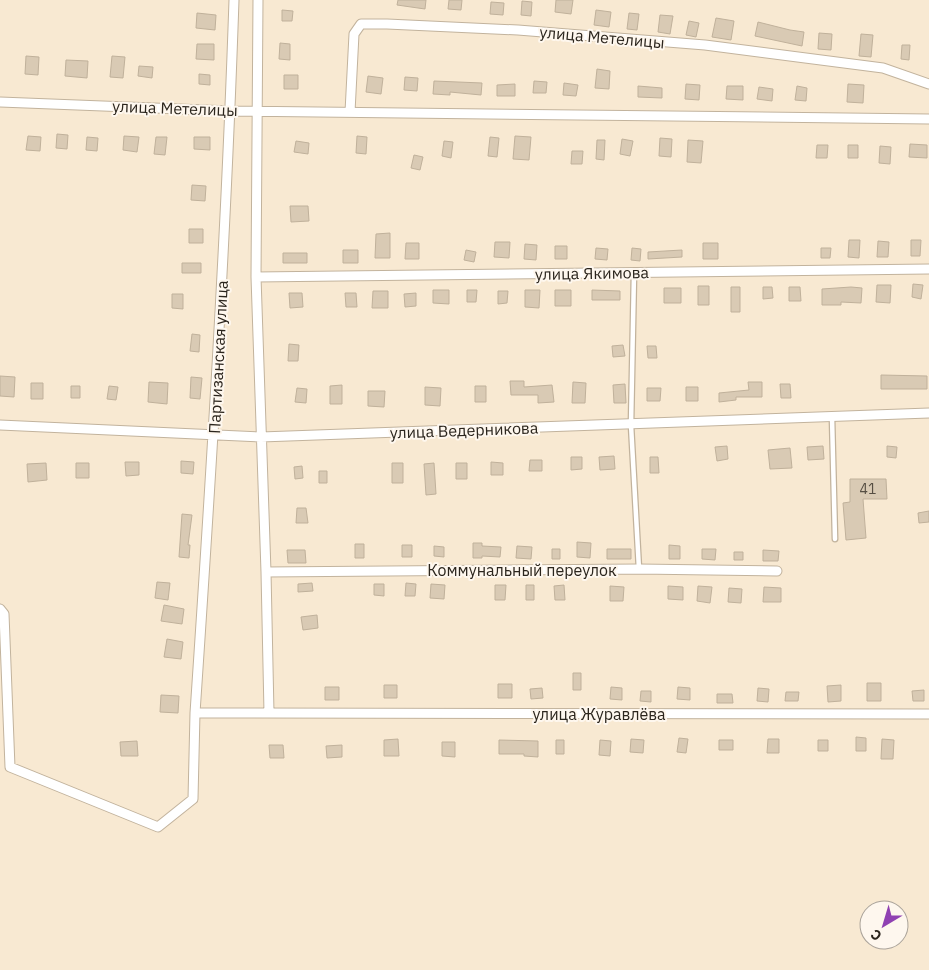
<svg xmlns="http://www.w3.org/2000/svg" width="929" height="970" viewBox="0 0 929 970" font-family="'IBM Plex Sans',sans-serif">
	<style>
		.building { fill: #d9cab4; stroke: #c0b19b }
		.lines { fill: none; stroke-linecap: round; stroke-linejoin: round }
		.lane-casing { stroke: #c2b39d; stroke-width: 7 }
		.street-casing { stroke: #c2b39d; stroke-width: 11 }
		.lane { stroke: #fff; stroke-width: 4.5 }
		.street { stroke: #fff; stroke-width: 9 }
		.labels { text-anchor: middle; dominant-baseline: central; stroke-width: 4; stroke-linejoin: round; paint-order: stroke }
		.number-label { font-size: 14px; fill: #564e43 }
		.street-label { font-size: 16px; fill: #2b251d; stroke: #fef7ee }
	</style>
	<rect width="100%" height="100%" fill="#f8e9d2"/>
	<!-- building -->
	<path class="building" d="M398,0H426L425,9L397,5Z
		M449,0H462L461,10L448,9Z
		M556,0H573L571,14L555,12Z
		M522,1L532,2L531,16L521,15Z
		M491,2L504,3L503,15L490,14Z
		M282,10L293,11L292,21H282Z
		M596,10L611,12L609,27L594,25Z
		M197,13L216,15L215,30L196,28Z
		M629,13L639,14L637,30L627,29Z
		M660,15L673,16L670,34L658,32Z
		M716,18L734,21L731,40L712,37Z
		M689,21L699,23L696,37L686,35Z
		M758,22L790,30L804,32L802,46L755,36Z
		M819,33L832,34L831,50L818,49Z
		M861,34L873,35L871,57L859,56Z
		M280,43L290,44V60L279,59Z
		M197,44H214V60L196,59Z
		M902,45H910L909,60L901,59Z
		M26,56L39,57L38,75L25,74Z
		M112,56L125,57L123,78L110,77Z
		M66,60L88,61L87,78L65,76Z
		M139,66L153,67L152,78L138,76Z
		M597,69L610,71L609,89L595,88Z
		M199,74L210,75V85L199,84Z
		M284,75H298V89H284Z
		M368,76L383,78L381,94L366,92Z
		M405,77L418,78L417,91L404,90Z
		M434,81L482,83L481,95L450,92V95L433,94Z
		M534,81L547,82L546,93H533Z
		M564,83L578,85L576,96L563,95Z
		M515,84V96H497V85Z
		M686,84L700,85L699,100L685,99Z
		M848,84L864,85L863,103L847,102Z
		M638,86L662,88V98L638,97Z
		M727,86H743V100L726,99Z
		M797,86L807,88L806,101L795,100Z
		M759,87L773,89L772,101L757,99Z
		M57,134L68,135L67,149L56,148Z
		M28,136L41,137L40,151L26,150Z
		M124,136L139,137L137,152L123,150Z
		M357,136L367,137L366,154L356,153Z
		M515,136L531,137L529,160L513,159Z
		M87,137L98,138L97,151L86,150Z
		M156,137H167L165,155L154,154Z
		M194,137H210V150L194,149Z
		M490,137L499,138L497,157L488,156Z
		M660,138L672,139L671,157L659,156Z
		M622,139L633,141L630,156L620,154Z
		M597,140H605L604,160L596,159Z
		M688,140L703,141L701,163L687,162Z
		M296,141L309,143L308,154L294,152Z
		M444,141L453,142L451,158L442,156Z
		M910,144L927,145V158L909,157Z
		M817,145H828L827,158H816Z
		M848,145H858V158H848Z
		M880,146L891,147L890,164L879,163Z
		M572,151H583L582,164H571Z
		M414,155L423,157L420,170L411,168Z
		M192,185L206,186L205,201L191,200Z
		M290,206H308L309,221L291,222Z
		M189,229H203V243H189Z
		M390,233V258H375L376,234Z
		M849,240H860L859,258L848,257Z
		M911,240H921L920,256H911Z
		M878,241L889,242L888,257H877Z
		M495,242H510L509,258L494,257Z
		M406,243H419V259H405Z
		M703,243H718V259H703Z
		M525,244L537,245L536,260L524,259Z
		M555,246H567V259H555Z
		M596,248L608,249L607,260L595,259Z
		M632,248L641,249L640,261L631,260Z
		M821,248H831L830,258H821Z
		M343,250H358V263H343Z
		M466,250L476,252L474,262L464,260Z
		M682,250V257L648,259V252Z
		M283,253H307V263H283Z
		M182,263H201V273H182Z
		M913,284L923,285L921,299L912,297Z
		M877,285H891L890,303L876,302Z
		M698,286H709V305H698Z
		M731,287H740V312H731Z
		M763,287H772L773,298L763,299Z
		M789,287H800L801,301H789Z
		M851,287L862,288L861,303L841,302V305H822V289Z
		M664,288H681V303H664Z
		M433,290H449V304L433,303Z
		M467,290H477L476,302H467Z
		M525,290H540L539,308L525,307Z
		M555,290H571V306H555Z
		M592,290L620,291V300H592Z
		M373,291H388V308H372Z
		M498,291H508L507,303L498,304Z
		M289,293H302L303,307L290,308Z
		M345,293H356L357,307H346Z
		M416,293V306L405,307L404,294Z
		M172,294H183V309L172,308Z
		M192,334L200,335L199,352L190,351Z
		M289,344L299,345L298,361H288Z
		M623,345L625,356L613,357L612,346Z
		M647,346H656L657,358H648Z
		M881,375L927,376V389H881Z
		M0,376L15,377L14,397L0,396Z
		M191,377L202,378L200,399L190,398Z
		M510,381H524V387L552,385L554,402L538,403V395H511Z
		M149,382L168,383L167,404L148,402Z
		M573,382L586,383L585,403H572Z
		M748,382H762V397H736V400L719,402V393L749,390Z
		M31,383H43V399H31Z
		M625,384L626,403H614L613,385Z
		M780,384H790L791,398H781Z
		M342,385V404H330V386Z
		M71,386H80V398H71Z
		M109,386L118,387L116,400L107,399Z
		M475,386H486V402H475Z
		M425,387L441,388L440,406L425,405Z
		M686,387H698V401H686Z
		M297,388L307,389L306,403L295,402Z
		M647,388H661L660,401H647Z
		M368,391H385L384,407L368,406Z
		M727,446L728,459L717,461L715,447Z
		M823,446L824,459L808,460L807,447Z
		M887,446L897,447L896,458L887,457Z
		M790,448L792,468L770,469L768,450Z
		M614,456L615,469L600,470L599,457Z
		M571,457H582V469L571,470Z
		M650,457H658L659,473H650Z
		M530,460H542V471H529Z
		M181,461L194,462L193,474L181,473Z
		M125,462H139V475L126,476Z
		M491,462L503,463V475H491Z
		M46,463L47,480L28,482L27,464Z
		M76,463H89V478H76Z
		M392,463H403V483H392Z
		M434,463L436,494L426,495L424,464Z
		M456,463H467V479H456Z
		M302,466L303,478L295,479L294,467Z
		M319,471H327V483H319Z
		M850,479H886L887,499H863L866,538L846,540L843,503L850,502Z
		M297,508H306L308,523H296Z
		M929,511V522L919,523L918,513Z
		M182,514L192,515L188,545H190L189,558L179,557Z
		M577,542L591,543L590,558L577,557Z
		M473,543H482V546L501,547L500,557L482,556V558H473Z
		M355,544H364V558H355Z
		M402,545H412V557H402Z
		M669,545L680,546V559H669Z
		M434,546L444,547V557L434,556Z
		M517,546L532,547L531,559L516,558Z
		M552,549H560V559H552Z
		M607,549H631V559H607Z
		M702,549H716L715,560L702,559Z
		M287,550H305L306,563H288Z
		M763,550L779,551L778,561H763Z
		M734,552H743V560H734Z
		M157,582L170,583L168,600L155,598Z
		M312,583L313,591L298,592V584Z
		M406,583L416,584L415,596H405Z
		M374,584H384V596L374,595Z
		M431,584L445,585L444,599L430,598Z
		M495,585H506L505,600H495Z
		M526,585H534V600H526Z
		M564,585L565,600H555L554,586Z
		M610,586L624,587L623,601H610Z
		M668,586L683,587V600L668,599Z
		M698,586L712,587L710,603L697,601Z
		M764,587L781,588V602H763Z
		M729,588L742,589L741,603L728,602Z
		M164,605L184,609L182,624L161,621Z
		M317,615L318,628L303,630L301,617Z
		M167,639L183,642L181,659L164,657Z
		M573,673H581V690H573Z
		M867,683H881V701H867Z
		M498,684H512V698H498Z
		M384,685H397V698H384Z
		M841,685V701L828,702L827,686Z
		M325,687H339V700H325Z
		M611,687L622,688V700L610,699Z
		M678,687L690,688V700L677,699Z
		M542,688L543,698L531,699L530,689Z
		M758,688L769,689L768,702L757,701Z
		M924,690V701H913L912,691Z
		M641,691H651V702L640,701Z
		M786,692H799L798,701H785Z
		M717,694H732L733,703H717Z
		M161,695L179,696L178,713L160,712Z
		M856,737L866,738V751H856Z
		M679,738L688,739L686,753L677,752Z
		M398,739L399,756H384V740Z
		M631,739L644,740L643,753L630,752Z
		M768,739H779V753H767Z
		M882,739L894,740L893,759H881Z
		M499,740L538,741V757L524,756V754H499Z
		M556,740H564V754H556Z
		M600,740L611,741L610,756L599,755Z
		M719,740H733V750H719Z
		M818,740H828V751H818Z
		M137,741L138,756H121L120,742Z
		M442,742H455V757L442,756Z
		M269,745H283L284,758H270Z
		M342,745V757L327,758L326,746Z"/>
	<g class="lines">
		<!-- lane casing -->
		<g class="lane-casing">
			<path id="lane" d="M634,273L631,425L639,569
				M832,417L835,539"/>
		</g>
		<!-- street casing -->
		<g class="street-casing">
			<path id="street" d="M258,0L256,277L266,572L269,713
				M0,102L231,111L929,119
				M350,112L354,34L361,24H387L518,30L705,45L883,68L929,84
				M256,277L929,269
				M0,425L261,437L929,413
				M266,572L639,569L777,571
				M0,609L4,614L10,767L158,827L193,799L195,713L929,714
				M195,713C211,476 226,238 234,0"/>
		</g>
		<!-- lane -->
		<use href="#lane" class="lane"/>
		<!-- street -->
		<use href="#street" class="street"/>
	</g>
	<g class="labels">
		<!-- number labels -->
		<g class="number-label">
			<text x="868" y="489">41</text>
		</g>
		<!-- street labels -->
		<g class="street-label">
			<text transform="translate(602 37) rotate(5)">улица Метелицы</text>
			<text transform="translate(175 108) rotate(2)">улица Метелицы</text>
			<text transform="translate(592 273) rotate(-1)">улица Якимова</text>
			<text transform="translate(218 357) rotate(-87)">Партизанская улица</text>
			<text transform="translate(464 430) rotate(-2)">улица Ведерникова</text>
			<text x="522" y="570">Коммунальный переулок</text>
			<text x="599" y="714">улица Журавлёва</text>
		</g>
	</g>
	<!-- north arrow -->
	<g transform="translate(884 925) rotate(218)"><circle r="24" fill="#fef7ee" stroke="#aaa39a"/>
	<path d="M0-4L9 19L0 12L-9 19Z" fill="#9041b2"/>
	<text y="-8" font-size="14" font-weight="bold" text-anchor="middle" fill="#2b251d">С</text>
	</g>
</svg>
